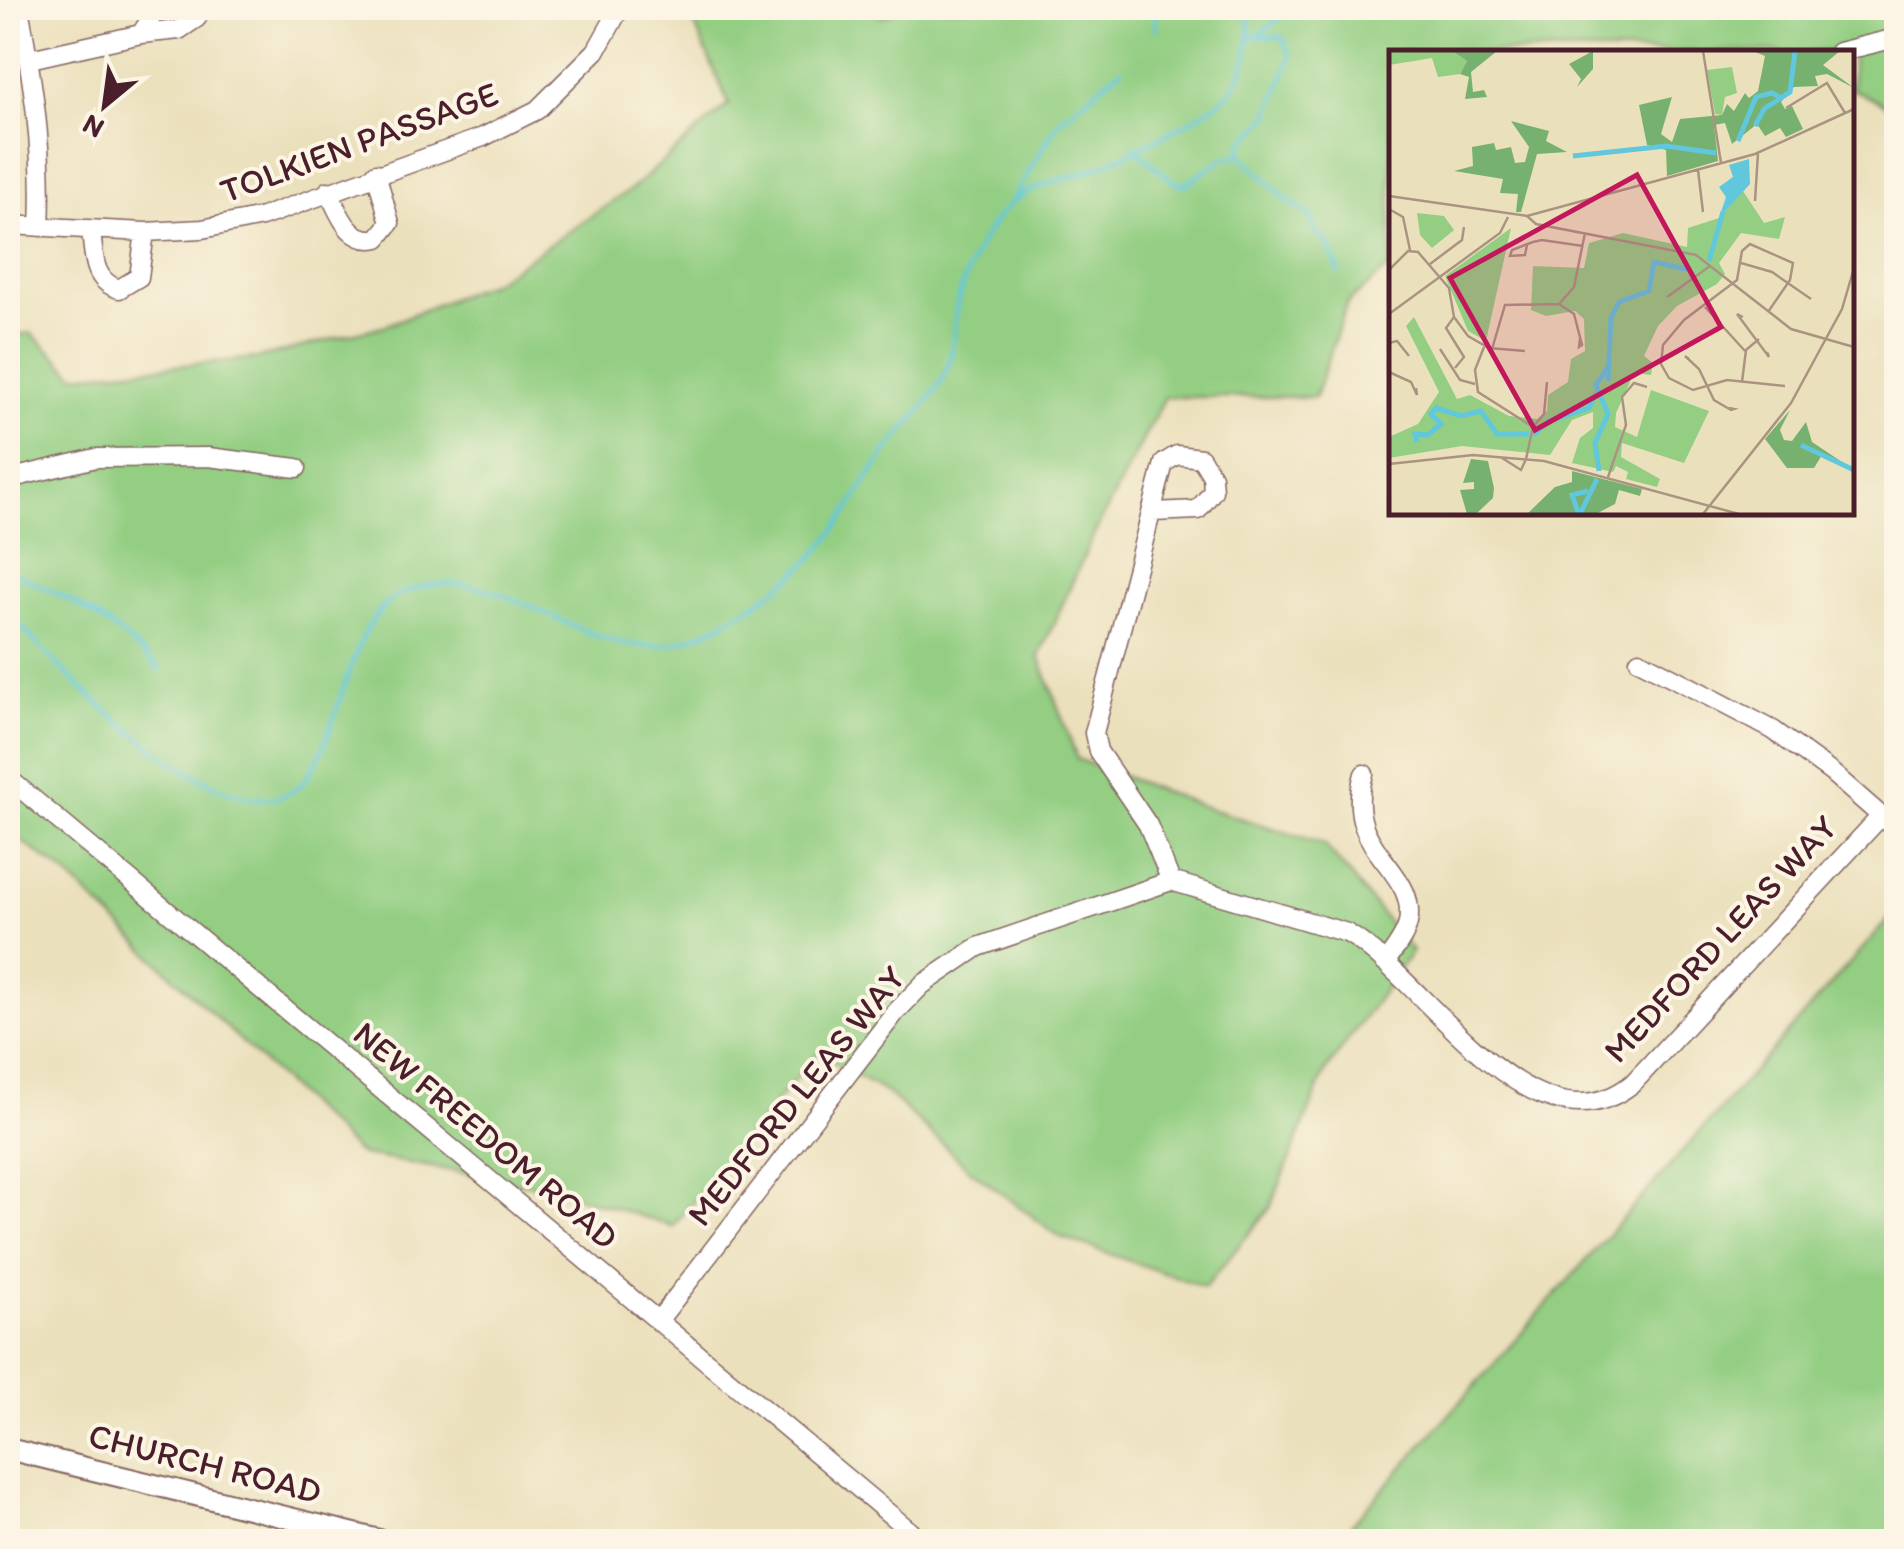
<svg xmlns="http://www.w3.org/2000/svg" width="1904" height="1549" viewBox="0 0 1904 1549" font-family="Itim,sans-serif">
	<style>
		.green { fill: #93ce82; stroke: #6e7656; stroke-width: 2.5 }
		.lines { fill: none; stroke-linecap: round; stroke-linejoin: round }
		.stream { stroke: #60c7dd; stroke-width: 4 }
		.minor-casing { stroke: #82635e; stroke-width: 21 }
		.major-casing { stroke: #82635e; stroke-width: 24 }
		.minor { stroke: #fff; stroke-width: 18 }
		.major { stroke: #fff; stroke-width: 20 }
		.labels { text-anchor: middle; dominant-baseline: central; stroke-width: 8; stroke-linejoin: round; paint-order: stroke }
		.street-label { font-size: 35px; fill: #4a1f2b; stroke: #fcf5e5 }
		.inset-river { fill: none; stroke: #60c7dd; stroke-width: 5 }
		.inset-road { fill: none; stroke: #ab9382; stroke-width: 2.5 }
		.view { fill: #c2185b; fill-opacity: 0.15; stroke: #c2185b; stroke-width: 5 }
		.inset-edge { fill: none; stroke: #4a1f2b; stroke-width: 5 }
	</style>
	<rect width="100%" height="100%" fill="#fcf5e5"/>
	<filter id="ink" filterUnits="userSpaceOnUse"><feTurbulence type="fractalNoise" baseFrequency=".01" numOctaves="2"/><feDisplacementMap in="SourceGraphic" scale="20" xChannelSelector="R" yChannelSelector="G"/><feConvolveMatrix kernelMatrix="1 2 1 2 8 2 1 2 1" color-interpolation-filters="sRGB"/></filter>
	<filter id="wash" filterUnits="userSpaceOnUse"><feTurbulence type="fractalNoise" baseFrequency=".0048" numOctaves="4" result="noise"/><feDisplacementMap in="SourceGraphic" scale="40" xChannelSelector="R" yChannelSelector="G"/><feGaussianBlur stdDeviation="2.25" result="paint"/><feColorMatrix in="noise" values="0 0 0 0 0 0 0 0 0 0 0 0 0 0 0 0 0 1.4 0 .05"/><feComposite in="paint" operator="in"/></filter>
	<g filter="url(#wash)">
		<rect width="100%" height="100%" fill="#ebe0bc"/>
		<!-- green -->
		<path class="green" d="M693,8H868L882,17L902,8H1896V110L1852,89V52H1392L1391,266L1347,303L1315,397H1165L1094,534L1039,656L1077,759L1210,809L1324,844L1412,951L1325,1072L1270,1208L1205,1287L1060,1237L968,1168L890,1095L817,1053L673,1226L550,1188L359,1154L65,873L8,831V336L31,333L75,375L259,358L387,325L495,281L633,188L729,104L689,12Z
			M1896,911V1541H1337Z"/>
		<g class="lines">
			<!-- stream -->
			<path class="stream" d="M1726,8C1747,17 1816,21 1834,8
				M1155,30L1156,8
				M1259,34L1294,8
				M1134,148L1171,180L1185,185L1223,158L1241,155
				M1241,155V145L1269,116L1291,56L1282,37L1250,36
				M1241,155L1287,200L1311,216L1314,231L1327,241L1339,272
				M1012,201L1058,122L1121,69
				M8,570C69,598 111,619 159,669
				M8,611C48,660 237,855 302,783C344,737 344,613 408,591C510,554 590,677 690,638C736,620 789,585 822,547C847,518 864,481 887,451C906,426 933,400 946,372C954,352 953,331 956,310C962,278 980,238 1001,213C1022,187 1058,181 1088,171C1118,160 1209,115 1229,93C1249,71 1252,34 1248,8"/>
		</g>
	</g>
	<g filter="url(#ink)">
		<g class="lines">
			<!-- minor casing -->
			<g class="minor-casing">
				<path id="minor" d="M19,8C33,82 44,151 40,227
					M141,34L157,8
					M1839,52L1896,38
					M30,59L141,34L179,30L197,18L200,8
					M328,191C339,212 348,245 378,238L390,223L376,173
					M8,225L145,232L202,229L262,217L483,137L537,110L596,51L620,8
					M91,231C94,254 92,281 119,289L139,277L145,232
					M8,479L96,458L208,457L297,468
					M1153,512L1198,510L1213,491L1212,476L1201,458L1177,455L1164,463L1094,733L1098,751L1148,825L1171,881
					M1639,660L1773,730L1832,773L1896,829
					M1364,774C1341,853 1419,867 1408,923C1405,938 1393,951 1385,963
					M8,778L923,1542
					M658,1321L895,1013L922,985L978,947L1171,881L1347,933C1424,977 1533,1164 1633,1083L1882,815"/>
			</g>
			<!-- major casing -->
			<g class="major-casing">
				<path id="major" d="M8,1449L387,1542"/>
			</g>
			<!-- minor -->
			<use href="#minor" class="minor"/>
			<!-- major -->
			<use href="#major" class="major"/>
		</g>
	</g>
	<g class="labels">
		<!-- street labels -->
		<g class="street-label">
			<text transform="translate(359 142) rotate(-20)">TOLKIEN PASSAGE</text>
			<text transform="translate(1720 939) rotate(-47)">MEDFORD LEAS WAY</text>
			<text transform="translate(796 1096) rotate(-51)">MEDFORD LEAS WAY</text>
			<text transform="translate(486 1135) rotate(40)">NEW FREEDOM ROAD</text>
			<text transform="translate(205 1463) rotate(14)">CHURCH ROAD</text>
		</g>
	</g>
	<!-- overview -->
	<g transform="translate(1389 50)">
		<rect width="465" height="465" fill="#ebe0bc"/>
		<path d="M0,1H63L78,11L71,24L49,27L43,8L0,15ZM343,17L348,43L336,47L333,65L326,64L318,20ZM354,141L375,173L396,167L390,189L352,183L330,213L336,224L328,234L288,256L269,276L255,306L264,313L262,325L245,323L227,363L226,377L248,387L262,340L320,361L295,413L233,393L232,407L271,429L268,437L237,429L239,422L227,416L224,422L183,413L191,388L204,378V362L183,370L161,405L73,396L0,408V387L29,374L50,342L17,276L25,267L68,349L81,345L120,366L148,369L158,361L159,345L179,332L182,309L196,301L195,269L186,261L157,266L142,260L144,216L195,218L200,193L234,183L298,197L299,178L330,168ZM28,163L55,166L65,180L43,198L31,185ZM122,178L97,291L79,281L56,226Z" fill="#93ce82"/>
		<path d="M63,1H108L82,22L84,42L95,40L98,47L76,49L80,27L71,24L78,11ZM204,1V19L188,37L192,29L180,14ZM364,1H451L434,15L465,38L438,24L426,26L429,36L405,37L392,52L396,59L403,56L414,79L397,87L391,78L376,86L368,74L343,94L336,73L325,75L329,111L278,126L277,100L258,95L250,55L283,47L272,84L283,92L291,69L333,65L338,54L345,61L356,43L360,48L369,41L376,6ZM122,71L160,81L157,91L178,102L148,104L132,162H127L129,144L111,143L114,129L65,121L84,116L83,97L105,93L107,100L122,97L126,113L136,112L140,97ZM401,360L391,380L395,390L403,391L417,372L423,392L465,420L433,405L425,418H398L376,389ZM82,409L99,411L105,438L104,448L87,464H78L71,440L85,439V432L74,433ZM183,421L253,439L251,446L230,440L226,454L207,464H138L166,437L183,432Z" fill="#76b170"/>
		<path d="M360,109L361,134L330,168L337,147L330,137L344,127L340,115Z" fill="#60c7dd"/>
		<path class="inset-river" d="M366,76L375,59L401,42L406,1M349,91L367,47L383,43L392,48M184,106L277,96L327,103M320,211L334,162M219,331L222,268L230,252L260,241L265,212L302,220M144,385L160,371L200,358L207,343M28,392L26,384L39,385L52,374L42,364L47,358L72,366L92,361L108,384H140M412,395L465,420M210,421L206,393L219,364L207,335L220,315M189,462L183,445L199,441M191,464L208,429"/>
		<path class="inset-road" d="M314,1L332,113M397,58L438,33L456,63M309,120L314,162M0,146L138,166L366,104L465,59M366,151L369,103M0,159L14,167L21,200M138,166L147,174L307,205L402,279L465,297M138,195L136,205L121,206L123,200L144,192L153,190L194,196M352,213L383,222L422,249M41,214L73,190L75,177M0,220L19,201L29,202L60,238L65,267L79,286L100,298L136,301M278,247L321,216M170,254L185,264L193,295L190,297L191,289M316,257L356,301M379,262L401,230L404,213L361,194L353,201L348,230L295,270L274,295L272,314L280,328L304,340L338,330L396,336M0,264L111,183L119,167M65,267L57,278L75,307L66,318M354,267L348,264L380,307L378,302M95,297L86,320L89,342L144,377M51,299L71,330L86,334M103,299L116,255L170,254L185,237L196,183M0,309V293L8,291L20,306M300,309L296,306L310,319L325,350L342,360L345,359L340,358M0,322L22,332L28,345L27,338M353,332L357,300L370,289M113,408L132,420L137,409M137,409L144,377L155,364L158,332M0,414L84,405L155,411L350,464M219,427L237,375L233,347L245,333L258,337M314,464L402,353L453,259L465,218"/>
		<path class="view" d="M248,125L332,277L146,380L61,228Z"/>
		<rect width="465" height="465" class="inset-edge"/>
	</g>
	<!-- margin -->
	<rect width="1904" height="1549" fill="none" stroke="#fcf5e5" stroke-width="40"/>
	<!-- north arrow -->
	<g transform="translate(105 105) rotate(209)" stroke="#fcf5e5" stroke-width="8" paint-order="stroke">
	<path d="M0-8L18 38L0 25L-18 38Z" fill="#4a1f2b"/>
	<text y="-15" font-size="28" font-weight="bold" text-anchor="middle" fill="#4a1f2b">N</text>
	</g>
</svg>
